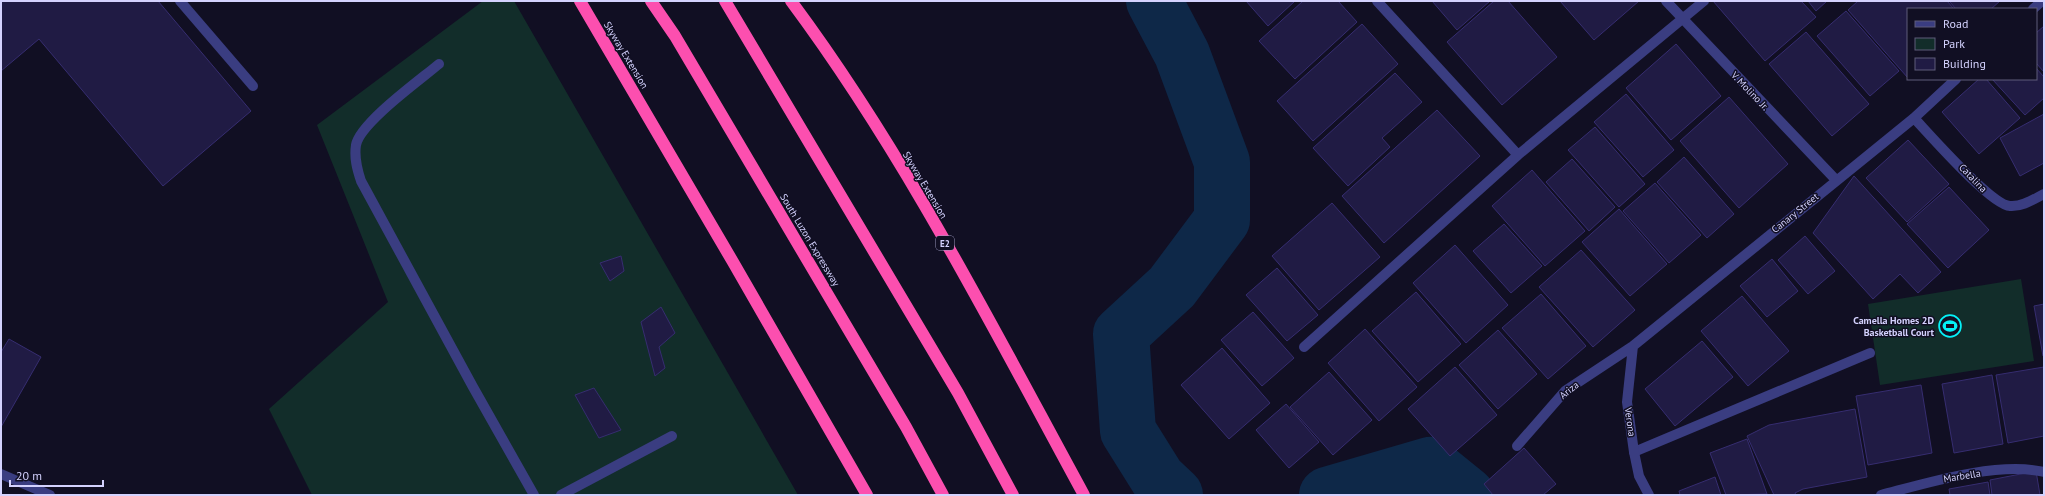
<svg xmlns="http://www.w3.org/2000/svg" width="2045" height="496" viewBox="0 0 2045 496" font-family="'PT Sans',sans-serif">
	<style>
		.green { fill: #122d2a }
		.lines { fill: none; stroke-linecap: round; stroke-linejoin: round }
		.river { stroke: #0e2848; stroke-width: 56 }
		.building { fill: #201b44; stroke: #362d70 }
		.service { stroke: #3a3d81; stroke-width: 10 }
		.minor { stroke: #3a3d81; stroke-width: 10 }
		.motorway { stroke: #fc4faf; stroke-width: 12 }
		.labels { text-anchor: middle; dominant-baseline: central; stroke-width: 3; stroke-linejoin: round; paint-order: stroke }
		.shield { fill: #110f23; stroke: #9a98bc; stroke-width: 1 }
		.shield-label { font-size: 9px; font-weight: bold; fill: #d4d2fe }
		.street-label { font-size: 10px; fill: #d4d2fe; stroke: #110f23 }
		.poi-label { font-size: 10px; font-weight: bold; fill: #d4d2fe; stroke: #110f23; text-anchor: end }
	</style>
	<rect width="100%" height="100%" fill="#110f23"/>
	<!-- green -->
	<path class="green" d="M483,1H514L798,495H312L269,409L388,302L317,125Z
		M2021,279L2034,361L1880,385L1868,304Z"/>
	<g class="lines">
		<!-- river -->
		<path class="river" d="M1154,1L1182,54L1222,162V220L1172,287L1121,334L1128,431L1158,479L1175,495
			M1327,495L1430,465L1467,495"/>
	</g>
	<!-- building -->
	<path class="building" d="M1,1H158L251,111L163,186L39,39L1,71Z
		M1246,1H1295L1268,26Z
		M1303,1H1338L1357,22L1295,79L1259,41Z
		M1432,1H1490L1457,30Z
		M1494,1H1508L1557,57L1502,105L1447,42Z
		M1560,1H1639L1594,40Z
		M1713,1H1801L1816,17L1765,61Z
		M1808,1H1827L1816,11Z
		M1858,1H1947L1954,9H1908V78L1848,10Z
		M1949,1H2000L1991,9H1956Z
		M1846,11L1899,71L1870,96L1817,36Z
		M1362,24L1398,64L1313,141L1277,101Z
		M2044,26V72L2036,63V33Z
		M1806,32L1869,104L1832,136L1769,64Z
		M1676,44L1721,96L1671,140L1626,88Z
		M2036,68L2044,77V98L2025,115L1992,79H2036Z
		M1395,73L1422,102L1382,138L1390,147L1348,186L1313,148Z
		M1979,79H1986L2020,118L1979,154L1942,112Z
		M1626,94L1674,150L1643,177L1594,122Z
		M1729,97L1788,164L1739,208L1680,141Z
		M1437,110L1480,156L1384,243L1342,196Z
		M2044,114V163L2020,176L2000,138Z
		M1595,127L1645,184L1619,207L1568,150Z
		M1908,140L1949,184L1907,222L1866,178Z
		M1684,157L1734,214L1707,238L1657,182Z
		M1572,159L1615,207L1589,231L1546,182Z
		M1532,170L1585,231L1545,266L1492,206Z
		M1854,176L1941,272L1918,293L1900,274L1873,299L1813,233Z
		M1655,183L1701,235L1669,263L1623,211Z
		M1949,187L1989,230L1948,268L1907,224Z
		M1332,203L1380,257L1319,310L1272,256Z
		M1619,209L1667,264L1630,296L1582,242Z
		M1504,224L1542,266L1511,293L1473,251Z
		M1805,236L1835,271L1808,294L1778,260Z
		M1455,245L1508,305L1466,343L1413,283Z
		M1581,250L1635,310L1593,347L1539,287Z
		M621,256L624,271L610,281L600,263Z
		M1772,259L1798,291L1767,317L1740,286Z
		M1277,268L1318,315L1287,341L1246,295Z
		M1416,292L1461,344L1418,382L1372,331Z
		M1541,294L1586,346L1548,379L1502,328Z
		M1742,296L1789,351L1748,386L1701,331Z
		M2044,304V356H2043L2034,306Z
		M661,307L675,333L659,347L665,368L655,376L641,322Z
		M1253,312L1294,358L1262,386L1221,340Z
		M1365,329L1417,387L1379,421L1328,363Z
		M1498,330L1537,374L1498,409L1459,365Z
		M9,339L41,357L1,427V352Z
		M1702,341L1733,377L1675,426L1645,389Z
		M1222,348L1270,403L1229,439L1181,385Z
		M1455,367L1497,415L1450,456L1408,409Z
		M2044,367V436L2008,443L1996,375Z
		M1329,372L1372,420L1333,455L1290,407Z
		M1992,375L2003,444L1954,453L1942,384Z
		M1921,385L1932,453L1868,465L1856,396Z
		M594,388L621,430L599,438L575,395Z
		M1286,404L1319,442L1289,468L1256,430Z
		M1855,409L1867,477L1803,489L1795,493L1796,495H1774L1747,436L1769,425Z
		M1747,439L1767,494L1726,495L1710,453Z
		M1524,448L1556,484L1543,495H1493L1484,484Z
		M2036,471L2040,495H1992L1990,480Z
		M1715,477L1721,495H1680L1679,491Z
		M1988,482L1990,495H1950L1949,489Z"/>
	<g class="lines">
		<!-- service -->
		<path class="service" d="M180,1L253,86
			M439,64C420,80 360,123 356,145C354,158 357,169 361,181L473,387L534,495
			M1634,452L1870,353
			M561,495L672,436"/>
		<!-- minor -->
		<path class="minor" d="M1377,1L1518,155
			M1666,1L1836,180
			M2033,9L2042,1
			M1914,118C1930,135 1991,205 2010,206C2022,207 2034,199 2044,194
			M1633,346L1627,402L1634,452L1639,476L1649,495
			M1304,347L1518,155L1704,1
			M1517,446L1565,391L1633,346L1914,118L1956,79
			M1,474L50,495
			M1881,495C1927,483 1998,461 2044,472"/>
		<!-- motorway -->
		<path class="motorway" d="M580,1L733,262L867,495
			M651,1L675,36L906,427L943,495
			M725,1L958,393L1013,495
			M791,1C905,154 993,328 1084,495"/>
	</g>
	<!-- icons -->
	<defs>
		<g id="stadium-ring" transform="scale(1.15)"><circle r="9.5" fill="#110f23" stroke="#05f1f7" stroke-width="1.5"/><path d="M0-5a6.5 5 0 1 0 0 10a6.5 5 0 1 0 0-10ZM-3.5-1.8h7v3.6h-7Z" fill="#05f1f7"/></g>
	</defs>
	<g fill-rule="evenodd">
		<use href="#stadium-ring" x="1950" y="326"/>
	</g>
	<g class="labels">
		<!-- shield labels -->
		<rect class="shield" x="936" y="236" width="18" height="14" rx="3"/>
		<g class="shield-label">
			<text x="945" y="243">E2</text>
		</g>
		<!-- street labels -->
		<g class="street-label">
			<text transform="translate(626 55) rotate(59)">Skyway Extension</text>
			<text transform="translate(1750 91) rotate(46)">V. Molino Jr.</text>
			<text transform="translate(1973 178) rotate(46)">Catalina</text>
			<text transform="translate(925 185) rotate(59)">Skyway Extension</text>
			<text transform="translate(1795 213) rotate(-39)">Canary Street</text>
			<text transform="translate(810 240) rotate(59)">South Luzon Expressway</text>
			<text transform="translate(1569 390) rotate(-39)">Ariza</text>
			<text transform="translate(1630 422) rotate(82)">Verona</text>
			<text transform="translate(1962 476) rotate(-9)">Marbella</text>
		</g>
		<!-- poi labels -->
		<g class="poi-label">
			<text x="1934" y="320">Camella Homes 2D<tspan x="1934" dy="12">Basketball Court</tspan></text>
		</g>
	</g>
	<!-- border -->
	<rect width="2045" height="496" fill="none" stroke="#d4d2fe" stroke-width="4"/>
	<!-- legend -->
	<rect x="1907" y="8" width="130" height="72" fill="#110f23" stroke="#5f5d7b"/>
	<rect x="1915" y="21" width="20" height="6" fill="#3a3d81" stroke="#5f5d7b"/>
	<text x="1943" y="28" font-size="12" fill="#d4d2fe">Road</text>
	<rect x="1915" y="38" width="20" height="12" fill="#122d2a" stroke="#5f5d7b"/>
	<text x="1943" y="48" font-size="12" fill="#d4d2fe">Park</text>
	<rect x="1915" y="58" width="20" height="12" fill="#201b44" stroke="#5f5d7b"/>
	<text x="1943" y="68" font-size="12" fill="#d4d2fe">Building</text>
	<!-- scale -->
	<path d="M10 480v6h93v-6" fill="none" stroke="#d4d2fe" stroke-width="2"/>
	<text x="16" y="480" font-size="12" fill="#d4d2fe" stroke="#110f23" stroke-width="3" paint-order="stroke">20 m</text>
</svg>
